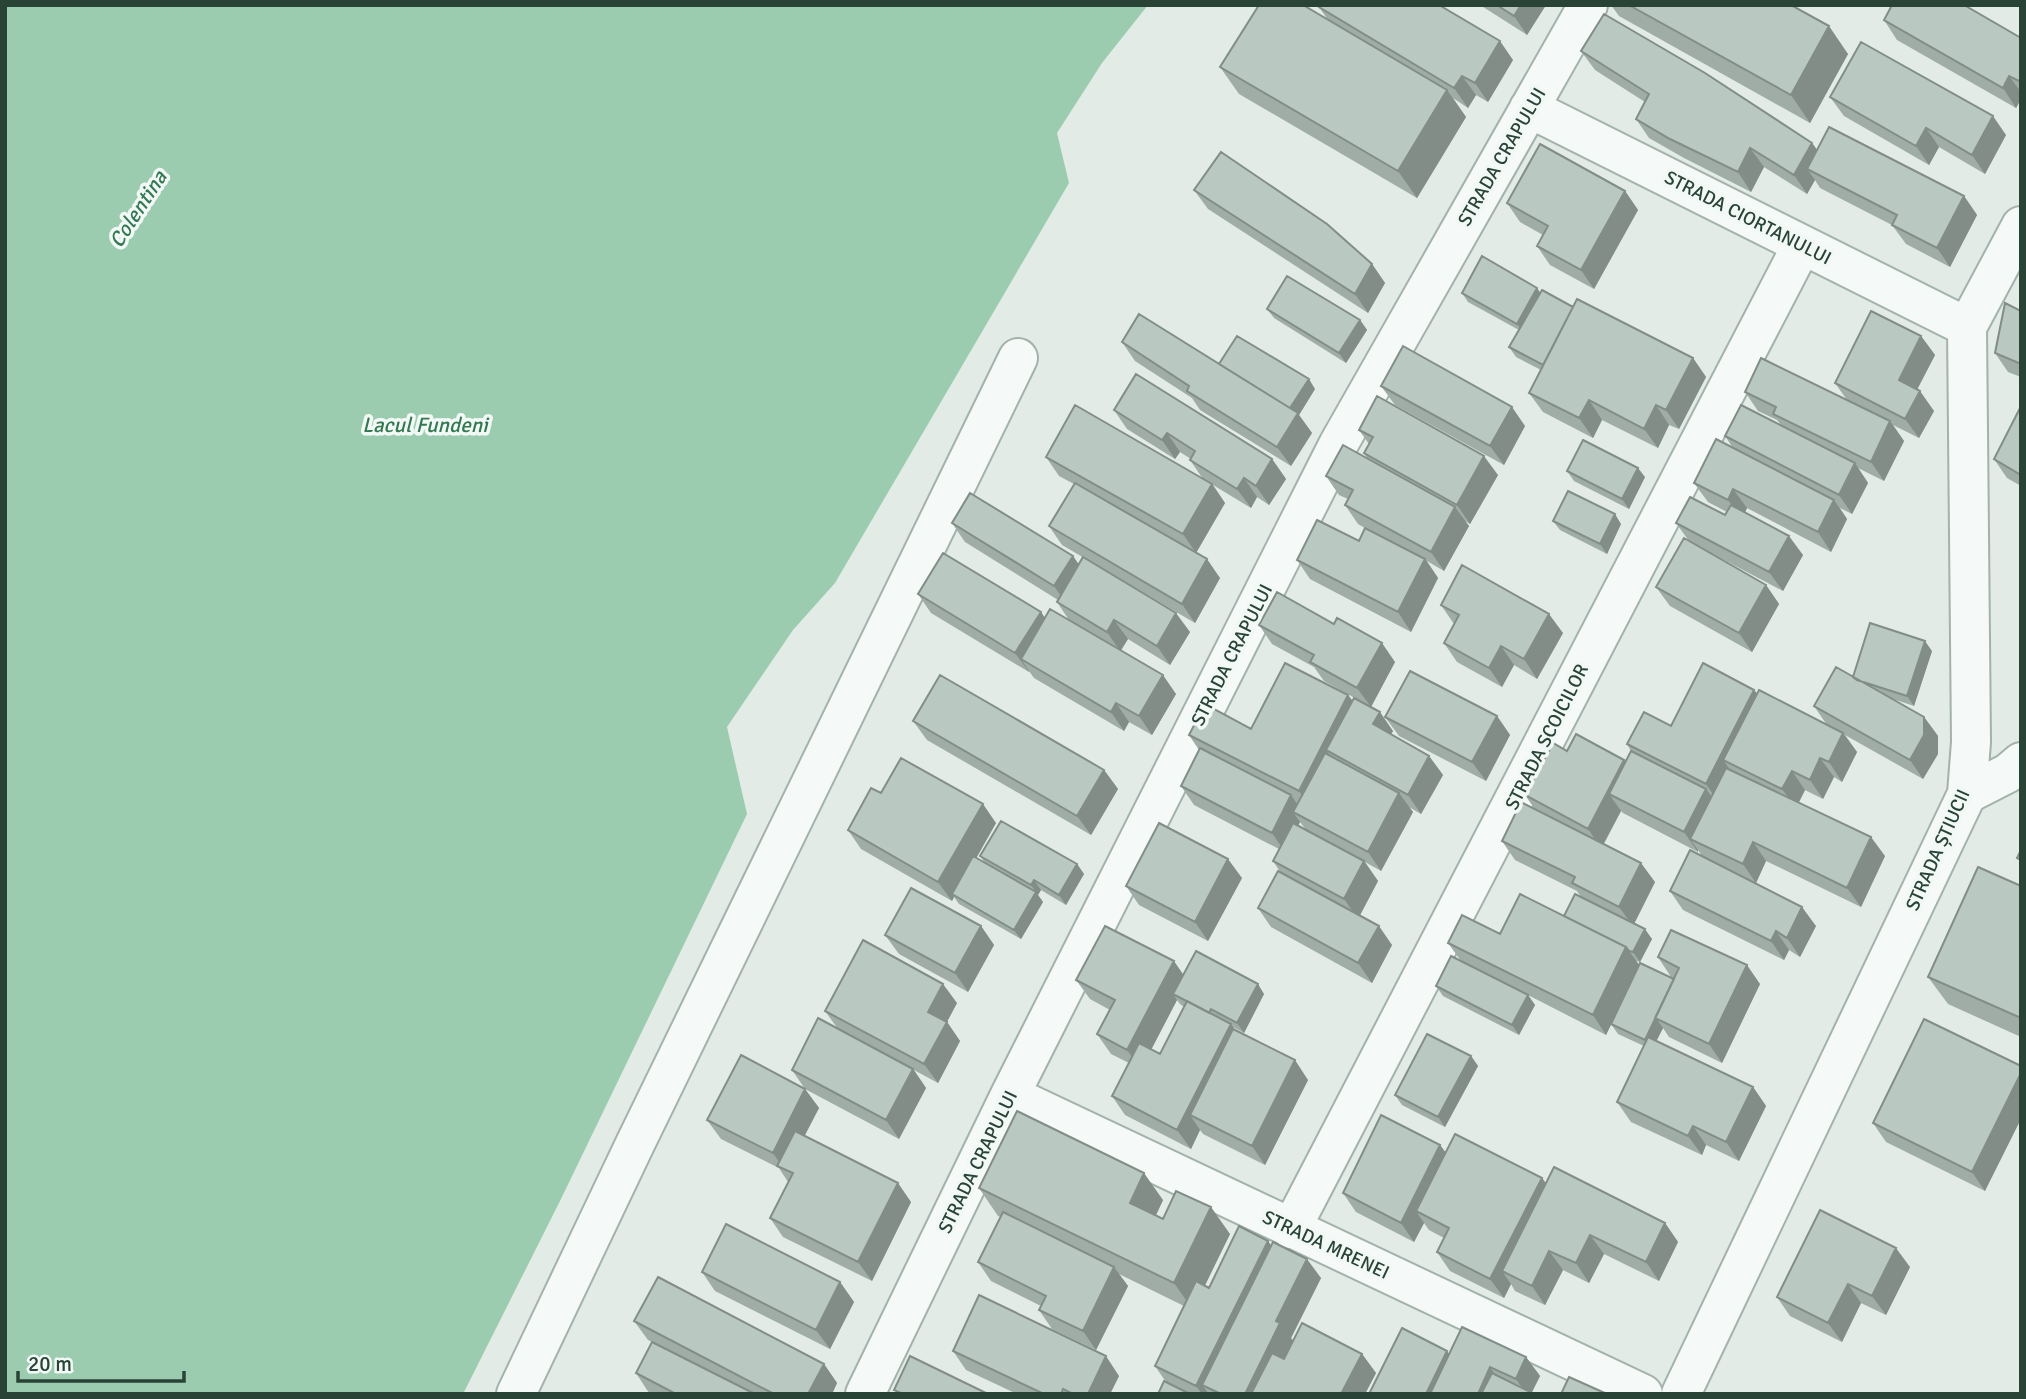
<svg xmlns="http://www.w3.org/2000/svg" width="2026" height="1399" viewBox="0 0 2026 1399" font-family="Signika,sans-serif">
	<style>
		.water { fill: #9cccaf }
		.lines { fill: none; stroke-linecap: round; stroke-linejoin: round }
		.minor-casing { stroke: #a3b2aa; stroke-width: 42 }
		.minor { stroke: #f5f9f7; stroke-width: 38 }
		.wall { fill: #9fada6; fill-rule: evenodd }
		.shaded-wall { fill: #828d87 }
		.building { fill: #b9c9c1; stroke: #828d87; stroke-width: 2 }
		.labels { text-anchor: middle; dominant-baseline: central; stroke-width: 7; stroke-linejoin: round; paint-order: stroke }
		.street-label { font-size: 19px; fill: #294437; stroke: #f2f8f5 }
		.water-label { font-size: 21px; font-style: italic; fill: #327951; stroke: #f2f8f5 }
	</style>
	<rect width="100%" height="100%" fill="#e2ebe6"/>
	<!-- water -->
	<path class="water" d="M5,5H1148L1102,63L1057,133L1069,183L835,583L793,630L727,727L747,814L561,1199L463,1394H5Z"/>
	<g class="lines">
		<!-- minor casing -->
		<g class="minor-casing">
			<path id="minor" d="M1529,108L1967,327
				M1967,794L2008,773L2021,762
				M1010,1095L1643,1394
				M1291,1229L1802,245
				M516,1394L635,1144L1018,358
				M865,1394L1010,1095L1338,445L1588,5
				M1681,1394L1967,794L1971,742L1967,327L2021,226"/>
		</g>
		<!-- minor -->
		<use href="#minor" class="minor"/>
	</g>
	<!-- wall -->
	<path class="wall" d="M1480,5H1546L1527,35Z
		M1611,5H1791L1848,54L1810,123L1619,16Z
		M1319,7L1513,60L1488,102L1476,95L1468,108L1453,98L1466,117L1417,198L1239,94L1220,67L1328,20Z
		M1884,20L2021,38V99L2016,108L1897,40Z
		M1581,51L1812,143L1817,150L1964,196L1977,215L1950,267L1906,244L1892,225L1820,188L1815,180L1807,194L1764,167L1751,192L1684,158L1649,138L1636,119L1645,102L1595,70Z
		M1830,97L2006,135L1985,174L1939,147L1929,165L1844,116Z
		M1194,190L1372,264L1385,283L1368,313L1208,209Z
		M1625,191L1638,210L1594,289L1550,265L1537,246L1543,235L1520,222L1507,203Z
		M1540,292L1693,358L1706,377L1679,429L1669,425L1658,448L1602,420L1593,438L1543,412L1529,393L1541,370L1516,357L1509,347L1519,330L1468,302L1462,293Z
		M1267,309L1360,320L1367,330L1346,363L1274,318Z
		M2021,311V377L2008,372L1995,353Z
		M1921,336L1935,355L1917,390L1934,411L1919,438L1893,425L1904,441L1884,481L1858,468L1868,483L1852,514L1840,508L1847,519L1831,552L1747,508L1745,512L1803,555L1783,591L1709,552L1766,585L1779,604L1752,652L1670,606L1656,587L1689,541L1676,523L1725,515L1727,512L1708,502L1694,483L1733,448L1725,436L1781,425L1777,420L1758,411L1745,392L1847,400L1835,383Z
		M1122,342L1219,364L1315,389L1299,415L1312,433L1291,466L1200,410L1192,398L1135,361Z
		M1381,386L1525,426L1504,465L1395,405Z
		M2020,408L2021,486L2007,478L1994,459Z
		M1114,410L1272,459L1286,479L1269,505L1257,497L1251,508L1213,485L1225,503L1196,553L1220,578L1195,623L1062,545L1049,526L1074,484L1059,476L1046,457L1203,479L1190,460L1191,459L1180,452L1175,459L1127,429Z
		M1359,430L1498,475L1470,524L1465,521L1469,526L1444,571L1427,561L1438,578L1411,632L1310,579L1297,560L1359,541L1365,528L1358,524L1345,505L1348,499L1339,495L1326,476L1367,458L1364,453L1369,444Z
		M1567,471L1645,477L1629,509L1574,481Z
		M1553,521L1621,524L1607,554L1560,530Z
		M952,523L1073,556L1079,565L1190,632L1170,665L1128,639L1121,651L1176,694L1152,735L1129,722L1124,731L1034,678L1029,671V672L931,613L918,594L1045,618L1069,620L1057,602L1058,600L965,542Z
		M1441,605L1563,633L1537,679L1514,665L1502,687L1457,662L1444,643L1454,624Z
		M1259,625L1395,662L1371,707L1324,681L1314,667L1272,644Z
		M1932,651L1914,706L1890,698L1924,717L1938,736V754L1923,779L1845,735L1857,752L1842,782L1834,777L1823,799L1805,790L1799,802L1885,856L1861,907L1766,861L1756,883L1816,926L1800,957L1789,950L1784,960L1683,910L1670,891L1702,856L1698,850V852L1623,813L1621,811L1604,844L1655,882L1634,924L1652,939L1640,962L1636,961L1639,965L1674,979V978L1671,977L1658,957L1760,984L1722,1063L1669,1037L1663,1028L1656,1041L1753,1087L1766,1106L1739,1161L1706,1145L1702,1155L1631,1122L1617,1102L1644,1046L1618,1034L1611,1024L1606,1035L1483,972L1528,995L1535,1005L1519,1035L1443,996L1436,986L1461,961L1448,943L1500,934L1564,916L1582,898L1577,891L1515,860L1502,841L1534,808L1525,795L1567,751L1624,760L1626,762L1631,751L1627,744L1754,690L1757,693L1827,725L1814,706L1853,677Z
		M1348,695L1353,701L1393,731L1391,734L1429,756L1443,775L1421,814L1409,807L1413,812L1381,871L1365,862L1378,881L1360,915L1392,945L1372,983L1271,927L1258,908L1281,873L1273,861L1279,849L1194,805L1181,786L1199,750L1189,735L1251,729ZM1300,822L1306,830L1298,826Z
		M1497,716L1510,735L1486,781L1399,736L1385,717Z
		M913,721L1104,770L1118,789L1091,835L927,740Z
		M881,793L996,823L976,858L985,863L980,856L1077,864L1084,874L1066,905L1041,890L1038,895L1043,902L1021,939L959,904L954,897L952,901L861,849L848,830Z
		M1242,878L1208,941L1139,905L1126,886Z
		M2021,886V1037L1948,1004L1928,977Z
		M981,926L994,945L968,992L899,954L885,935Z
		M1184,974L1264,994L1244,1033L1233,1027L1235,1030L1308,1080L1265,1165L1203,1134L1200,1130L1191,1149L1125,1115L1112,1096L1129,1063L1111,1054L1097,1034L1110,1010L1090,999L1076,980ZM1177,1000L1180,1004L1184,1007L1160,1054L1151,1050Z
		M957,1003L947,1022L960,1041L938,1083L914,1070L926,1088L899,1139L805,1089L819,1108L804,1136L911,1202L872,1281L783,1237L770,1218L788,1182L779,1168L721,1139L707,1120L805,1089L792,1070L838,1029L825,1011Z
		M1471,1056L1478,1066L1445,1127L1402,1105L1395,1095Z
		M2021,1066L1985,1191L1886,1142L1873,1123Z
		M1440,1145L1446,1153L1542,1178L1546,1183L1665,1223L1678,1242L1659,1281L1604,1254L1589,1283L1563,1270L1545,1305L1515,1291L1511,1284L1504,1298L1450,1271L1437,1252L1444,1238L1429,1230L1424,1223L1414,1242L1356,1212L1343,1193Z
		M979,1188L1163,1200L1156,1215L1163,1219L1230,1234L1205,1285L1209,1288L1268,1241L1271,1246L1321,1278L1291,1338L1293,1341L1362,1354L1376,1373L1365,1394H1158L1166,1382L1155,1366L1184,1306L1119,1274L1128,1286L1096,1350L1052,1329L1039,1310L1041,1306L991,1281L978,1262L1001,1217L998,1216Z
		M1910,1267L1886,1315L1861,1303L1842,1342L1790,1316L1777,1297Z
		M702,1272L840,1282L854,1302L830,1349L715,1291Z
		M634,1321L824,1364L837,1383L832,1394H651L649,1393L636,1373L652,1342L648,1340Z
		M953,1351L1119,1376L1110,1394H1017L966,1370Z
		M1449,1354L1526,1357L1540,1376L1532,1392Z"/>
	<!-- shaded-wall -->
	<path class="shaded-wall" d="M1521,5H1546L1527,35L1514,16Z
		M1829,26L1848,54L1810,123L1791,95Z
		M1500,41L1513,60L1488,102L1475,83Z
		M1462,76L1476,95L1468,108L1454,88Z
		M2009,76L2021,92V99L2016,108L2003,88Z
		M1447,90L1466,117L1417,198L1398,171Z
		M1993,116L2006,135L1985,174L1972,155Z
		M1926,128L1939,147L1929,165L1916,146Z
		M1812,143L1826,162L1807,169L1815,180L1807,194L1794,175Z
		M1750,148L1764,167L1751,192L1738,172Z
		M1625,191L1638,210L1594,289L1581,270Z
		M1964,196L1977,215L1950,267L1937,248Z
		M1372,264L1385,283L1368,313L1355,294Z
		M1537,288L1544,298L1524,333L1517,324Z
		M1360,320L1367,330L1346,363L1339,353Z
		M1921,336L1935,355L1912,399L1899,380Z
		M1693,358L1706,377L1679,429L1666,410Z
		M1309,379L1315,389L1299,415L1312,433L1291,466L1277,447L1289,410Z
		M1920,391L1934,411L1919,438L1905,419Z
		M1589,400L1602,420L1593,438L1579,418Z
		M1656,405L1669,425L1658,448L1644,429Z
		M1512,407L1525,426L1504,465L1490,446Z
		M1890,421L1904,441L1884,481L1871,462Z
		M1167,433L1180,452L1175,459L1162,440Z
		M1484,456L1498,475L1470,524L1457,505Z
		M1272,459L1286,479L1269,505L1256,486Z
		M1855,463L1868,483L1852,514L1839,495Z
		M1638,468L1645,477L1629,509L1622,499Z
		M1244,478L1257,497L1251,508L1237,489Z
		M1212,484L1225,503L1196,553L1183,534Z
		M1733,489L1747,508L1742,519L1728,500Z
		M1834,500L1847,519L1831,552L1818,532Z
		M1455,507L1469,526L1444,571L1431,552Z
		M1615,514L1621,524L1607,554L1600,544Z
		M1789,536L1803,555L1783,591L1769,572Z
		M1073,556L1086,575L1068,606L1054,586Z
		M1207,559L1220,578L1195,623L1182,604Z
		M1425,559L1438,578L1411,632L1398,612Z
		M1766,585L1779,604L1752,652L1739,633Z
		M1041,612L1054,631L1021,659L1029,671V672L1015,653Z
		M1176,613L1190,632L1170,665L1157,646Z
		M1549,614L1563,633L1537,679L1524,659Z
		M1114,620L1128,639L1120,651L1107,632Z
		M1925,641L1932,651L1914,706L1907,696Z
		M1382,643L1395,662L1371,707L1357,688Z
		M1501,646L1514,665L1502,687L1489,668Z
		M1163,675L1176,694L1152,735L1139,716Z
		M1754,690L1768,709L1723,760L1734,775L1719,803L1706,784Z
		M1348,695L1362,714L1326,750L1336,765L1312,811L1299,791Z
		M1116,703L1129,722L1124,731L1111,712Z
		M1380,712L1393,731L1386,743L1373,724Z
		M1497,716L1510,735L1486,781L1472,762Z
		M1924,717L1938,736V754L1923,779L1910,760Z
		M1843,733L1857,752L1842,782L1829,762Z
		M1429,756L1443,775L1421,814L1408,795Z
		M1820,758L1834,777L1823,799L1810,780Z
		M1624,760L1638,779L1609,794L1621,811L1601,848L1588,829Z
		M1104,770L1118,789L1091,835L1077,816Z
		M1792,771L1805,790L1796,808L1782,789Z
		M1706,789L1720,808L1690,839L1698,850V852L1684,832Z
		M1399,793L1413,812L1381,871L1368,852Z
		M1291,795L1304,814L1293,812L1300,822L1285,852L1272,833Z
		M983,804L996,823L955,896L952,894L954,897L952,901L938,882Z
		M1871,837L1885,856L1861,907L1847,888Z
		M1753,842L1766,861L1756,883L1743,864Z
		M1228,859L1242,878L1208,941L1195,922Z
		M1364,861L1378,881L1358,919L1344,899Z
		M1641,863L1655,882L1633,926L1619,907Z
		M1077,864L1084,874L1066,905L1059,895Z
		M1034,880L1041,890L1038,895L1043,902L1021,939L1014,930L1036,892L1031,885Z
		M1802,907L1816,926L1800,957L1787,938Z
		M981,926L994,945L968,992L955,973Z
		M1379,926L1392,945L1372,983L1358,963Z
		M1645,929L1652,939L1640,962L1633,952Z
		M1776,931L1789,950L1784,960L1771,941Z
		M1626,947L1640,966L1606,1035L1593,1015Z
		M1174,961L1187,980L1173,994L1177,1000L1141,1069L1127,1050Z
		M1747,965L1760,984L1722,1063L1709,1044Z
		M943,984L957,1003L942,1031L928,1012Z
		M1258,984L1264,994L1244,1033L1237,1023Z
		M1528,995L1535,1005L1519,1035L1512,1025Z
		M1656,1018L1663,1028L1652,1050L1645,1040Z
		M947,1022L960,1041L938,1083L924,1064Z
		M1231,1024L1244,1043L1190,1115L1200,1130L1191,1149L1177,1130Z
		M1471,1056L1478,1066L1445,1127L1438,1117Z
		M1295,1060L1308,1080L1265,1165L1252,1146Z
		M913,1069L926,1088L899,1139L886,1120Z
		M2021,1073V1119L1985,1191L1972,1172Z
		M1753,1087L1766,1106L1739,1161L1726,1142Z
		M805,1089L819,1108L787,1170L784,1169L773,1153Z
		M1693,1126L1706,1145L1702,1155L1688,1136Z
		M1440,1145L1454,1164L1416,1211L1424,1223L1414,1242L1401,1223Z
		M1144,1173L1163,1200L1149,1230L1130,1203Z
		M1542,1178L1555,1197L1502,1271L1511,1284L1504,1298L1490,1279Z
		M898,1183L911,1202L872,1281L858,1262Z
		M1211,1207L1230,1234L1193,1310L1174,1283Z
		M1665,1223L1678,1242L1659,1281L1646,1262Z
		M1590,1235L1604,1254L1589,1283L1576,1263Z
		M1268,1241L1281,1260L1202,1385L1209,1394H1202L1196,1386Z
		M1896,1248L1910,1267L1886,1315L1872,1296Z
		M1549,1251L1563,1270L1545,1305L1532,1286Z
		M1307,1259L1321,1278L1291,1338L1294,1342L1268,1394H1245L1276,1321Z
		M1114,1267L1128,1286L1096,1350L1083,1331Z
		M840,1282L854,1302L830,1349L816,1330Z
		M1848,1284L1861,1303L1842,1342L1828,1323Z
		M1447,1351L1461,1370L1449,1394H1426Z
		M1362,1354L1376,1373L1365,1394H1341Z
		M1106,1356L1119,1376L1110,1394H1088Z
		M1526,1357L1540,1376L1531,1394H1526L1516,1379Z
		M824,1364L837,1383L832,1394H808Z
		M1490,1367L1503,1387L1500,1394H1478Z"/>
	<!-- building -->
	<path class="building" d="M1259,5H1303L1447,90L1398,171L1220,67Z
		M1320,5H1439L1500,41L1475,83L1462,76L1454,88L1319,7Z
		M1497,5H1521L1514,16Z
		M1629,5H1791L1829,26L1791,95Z
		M1892,5H1964L2021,38V82L2009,76L2003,88L1884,20Z
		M1604,14L1705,73L1812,143L1794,175L1750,148L1738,172L1670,139L1636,119L1649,94L1581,51Z
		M1861,42L1993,116L1972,155L1926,128L1916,146L1830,97Z
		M1829,127L1964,196L1937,248L1892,225L1897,215L1807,169Z
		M1540,144L1625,191L1581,270L1537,246L1548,226L1507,203Z
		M1221,152L1327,224L1372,264L1355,294L1194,190Z
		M1482,256L1537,288L1517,324L1462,293Z
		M1287,276L1360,320L1339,353L1267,309Z
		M1542,290L1573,307L1543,365L1509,347Z
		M1577,299L1693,358L1666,410L1656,405L1644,429L1589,400L1579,418L1529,393Z
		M2005,303L2021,311V364L1995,353Z
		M1871,311L1921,336L1899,380L1920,391L1905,419L1835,383Z
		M1139,314L1298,413L1277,447L1187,391L1189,386L1122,342Z
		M1237,336L1309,379L1290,408L1219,364Z
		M1403,346L1512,407L1490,446L1381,386Z
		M1761,358L1890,421L1871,462L1773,414L1776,407L1745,392Z
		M1136,374L1272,459L1256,486L1244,478L1237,489L1190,460L1195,451L1167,433L1162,440L1114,410Z
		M1377,396L1484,456L1457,505L1364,453L1373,437L1359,430Z
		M1075,405L1212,484L1183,534L1046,457Z
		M1741,405L1855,463L1839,495L1725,436Z
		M2020,408H2021V475L1994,459Z
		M1716,439L1834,500L1818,532L1733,489L1728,500L1694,483Z
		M1583,440L1638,468L1622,499L1567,471Z
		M1343,445L1455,507L1431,552L1345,505L1353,490L1326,476Z
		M1075,483L1207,559L1182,604L1049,526Z
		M1568,491L1615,514L1600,544L1553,521Z
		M970,493L1073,556L1054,586L952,523Z
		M1690,497L1725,515L1731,505L1789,536L1769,572L1676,523Z
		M1317,520L1359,541L1365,528L1425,559L1398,612L1297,560Z
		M1684,538L1766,585L1739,633L1656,587Z
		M943,553L1041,612L1015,653L918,594Z
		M1083,557L1176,613L1157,646L1114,620L1107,632L1057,602Z
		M1462,565L1549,614L1524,659L1501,646L1489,668L1444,643L1459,615L1441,605Z
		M1277,592L1334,624L1337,618L1382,643L1357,688L1310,662L1314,655L1259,625Z
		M1050,609L1163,675L1139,716L1116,703L1111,712L1021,659Z
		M1870,623L1925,641L1907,696L1857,680L1853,677Z
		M1285,663L1348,695L1299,791L1189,735L1205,704L1251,729Z
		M1703,663L1754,690L1706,784L1627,744L1644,712L1671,726Z
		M1836,667L1924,717V735L1910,760L1814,706Z
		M1410,671L1497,716L1472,762L1385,717Z
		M940,675L1104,770L1077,816L913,721Z
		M1759,690L1843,733L1829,762L1820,758L1810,780L1792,771L1782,789L1723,760Z
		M1354,698L1380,712L1373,724L1429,756L1408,795L1326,750Z
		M1576,734L1624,760L1588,829L1525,795L1553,743L1567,751Z
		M1200,748L1291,795L1272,833L1181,786Z
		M1631,751L1706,789L1684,832L1609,794Z
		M1325,753L1399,793L1368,852L1293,812Z
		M901,758L983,804L938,882L848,830L871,788L881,793Z
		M1726,768L1871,837L1847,888L1753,842L1743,864L1690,839Z
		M1521,802L1641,863L1619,907L1572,883L1575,877L1502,841Z
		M1001,821L1077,864L1059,895L1034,880L1031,885L980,856Z
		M1159,823L1228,859L1195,922L1126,886Z
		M1293,823L1364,861L1344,899L1273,861Z
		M1690,850L1802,907L1787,938L1776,931L1771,941L1670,891Z
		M2021,850V860L2017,858Z
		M973,856L1036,892L1014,930L952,894Z
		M1978,867L2021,886V1018L1928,977Z
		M1278,871L1379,926L1358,963L1258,908Z
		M911,888L981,926L955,973L885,935Z
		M1520,894L1626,947L1593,1015L1448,943L1462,915L1500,934Z
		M1575,894L1645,929L1633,952L1629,951L1626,947L1564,916Z
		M1105,926L1174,961L1127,1050L1097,1034L1115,1000L1076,980Z
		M1671,930L1747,965L1709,1044L1655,1018L1679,968L1658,957Z
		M863,940L943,984L928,1012L947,1022L924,1064L825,1011Z
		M1196,951L1258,984L1237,1023L1211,1009L1209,1013L1173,994Z
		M1451,956L1528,995L1512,1025L1436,986Z
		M1640,963L1674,979L1645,1040L1611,1024Z
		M1187,1001L1231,1024L1177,1130L1112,1096L1139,1043L1160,1054Z
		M818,1018L913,1069L886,1120L792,1070Z
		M1924,1019L2021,1066V1073L1972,1172L1873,1123Z
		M1233,1029L1295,1060L1252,1146L1190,1115Z
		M1427,1034L1471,1056L1438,1117L1395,1095Z
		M1648,1037L1753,1087L1726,1142L1693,1126L1688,1136L1617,1102Z
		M741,1055L805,1089L773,1153L707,1120Z
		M1017,1111L1144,1173L1130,1203L1163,1219L1176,1191L1211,1207L1174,1283L979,1188Z
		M1381,1115L1440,1145L1401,1223L1343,1193Z
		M795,1131L898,1183L858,1262L770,1218L793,1173L777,1166Z
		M1455,1134L1542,1178L1490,1279L1437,1252L1449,1228L1416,1211Z
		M1554,1167L1665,1223L1646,1262L1590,1235L1576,1263L1549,1251L1532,1286L1502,1271Z
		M1820,1210L1896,1248L1872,1296L1848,1284L1828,1323L1777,1297Z
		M1003,1212L1114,1267L1083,1331L1039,1310L1046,1296L978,1262Z
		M726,1224L840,1282L816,1330L702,1272Z
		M1239,1226L1268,1241L1196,1386L1155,1366L1196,1281L1209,1288Z
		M1273,1242L1307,1259L1276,1321L1280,1323L1245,1394H1221L1202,1385Z
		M658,1277L824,1364L808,1394H774L634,1321Z
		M979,1295L1106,1356L1088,1394H1073L1063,1389L1061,1394H1044L953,1351Z
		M1302,1323L1362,1354L1341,1394H1251L1272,1353L1284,1359Z
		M1462,1327L1526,1357L1516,1379L1490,1367L1478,1394H1430Z
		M1402,1328L1447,1351L1426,1394H1369Z
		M652,1342L755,1394H676L636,1373Z
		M910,1356L988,1394H903L894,1390Z
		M1492,1373L1534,1394H1481Z
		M1569,1377L1607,1394H1561Z
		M1164,1381L1190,1394H1158Z"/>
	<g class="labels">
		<!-- street labels -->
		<g class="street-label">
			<text transform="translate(1502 157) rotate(-60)">STRADA CRAPULUI</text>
			<text transform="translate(1748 218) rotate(27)">STRADA CIORTANULUI</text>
			<text transform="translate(1232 655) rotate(-63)">STRADA CRAPULUI</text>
			<text transform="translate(1547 737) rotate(-63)">STRADA SCOICILOR</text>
			<text transform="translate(1938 850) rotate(-66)">STRADA ȘTIUCII</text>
			<text transform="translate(978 1162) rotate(-64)">STRADA CRAPULUI</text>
			<text transform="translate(1326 1245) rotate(25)">STRADA MRENEI</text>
		</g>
		<!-- water labels -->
		<g class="water-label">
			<text transform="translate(138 209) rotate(-57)">Colentina</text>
			<text x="425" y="425">Lacul Fundeni</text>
		</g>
	</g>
	<!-- border -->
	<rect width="2026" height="1399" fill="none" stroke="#294437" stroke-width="14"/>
	<!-- scale -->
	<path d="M18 1371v10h166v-10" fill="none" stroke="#294437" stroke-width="3.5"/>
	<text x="28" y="1371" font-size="21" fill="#294437" stroke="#f2f8f5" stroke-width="5" paint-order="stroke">20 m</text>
</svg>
